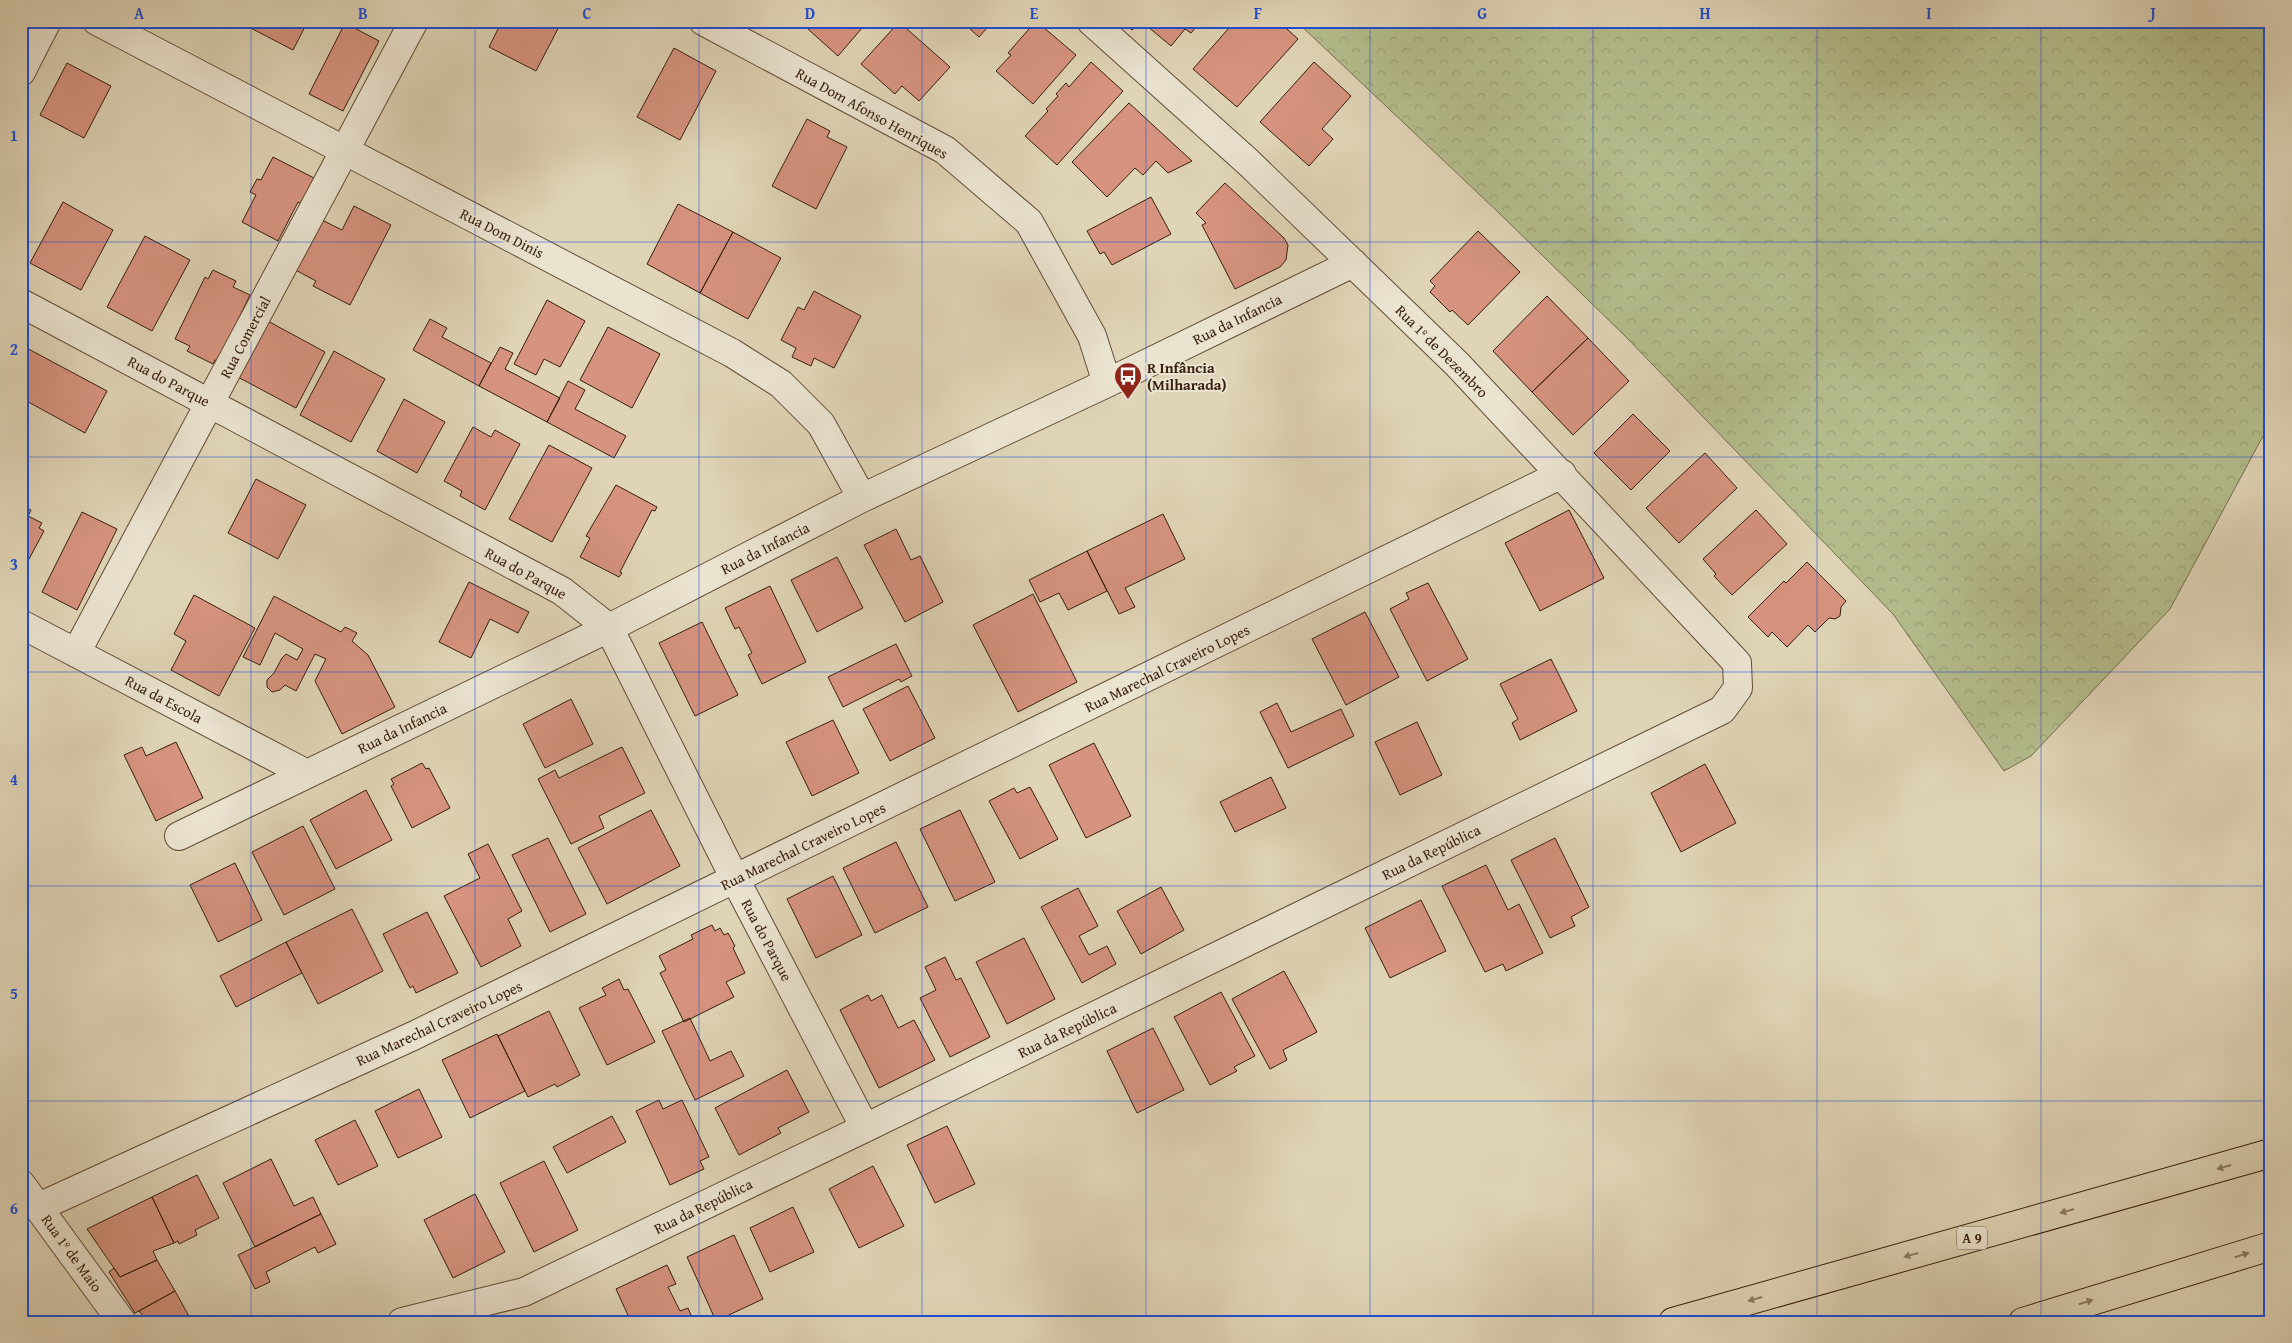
<svg xmlns="http://www.w3.org/2000/svg" width="2292" height="1343" viewBox="0 0 2292 1343" font-family="'Gentium Book Plus',serif">
	<style>
		.forest { fill: url(#forest-crowns); stroke: #766e4c }
		.building { fill: #d6937f; stroke: #381f0c }
		.lines { fill: none; stroke-linecap: round; stroke-linejoin: round }
		.street-casing { stroke: #624c36; stroke-width: 30 }
		.highway-casing { stroke: #381f0c; stroke-width: 30 }
		.street { stroke: #eae3d0; stroke-width: 28 }
		.highway { stroke: #dfd4b6; stroke-width: 28 }
		.oneway { fill: #8c7a61 }
		.grid { fill: none; stroke: #1d4ed8; stroke-width: 1; stroke-opacity: 0.55 }
		.labels { text-anchor: middle; dominant-baseline: central; stroke-width: 4; stroke-linejoin: round; paint-order: stroke }
		.shield { fill: #eae3d0; stroke: #6d5a47; stroke-width: 1 }
		.shield-label { font-size: 14px; font-weight: bold; fill: #381f0c }
		.street-label { font-size: 15px; fill: #381f0c; stroke: #eae3d0 }
		.poi-label { font-size: 15px; font-weight: bold; fill: #381f0c; stroke: #eae3d0; text-anchor: start }
		.neatline { fill: none; stroke: #1d4ed8; stroke-width: 2 }
		.grid-label { font-size: 16px; text-anchor: middle; font-weight: bold; fill: #1d4ed8 }
	</style>
	<defs>
		<pattern id="forest-crowns" width="20" height="18" patternUnits="userSpaceOnUse" patternTransform="scale(1.25)"><rect width="20" height="18" fill="#b4bc8c"/><path d="M2 6a3 3 0 1 1 6 0M12 15a3 3 0 1 1 6 0" fill="none" stroke="#9ca178"/></pattern>
	</defs>
	<rect width="100%" height="100%" fill="#dfd4b6"/>
	<filter id="stains"><feTurbulence type="fractalNoise" baseFrequency=".004" numOctaves="4"/><feColorMatrix values="0 0 0 0 .2 0 0 0 0 .09 0 0 0 0 .02 0 0 0 .5 -.17"/></filter>
	<radialGradient id="worn" r=".72"><stop offset=".6" stop-color="#630" stop-opacity="0"/><stop offset="1" stop-color="#630" stop-opacity=".3"/></radialGradient>
	<!-- forest -->
	<path class="forest" d="M1296,21H2271V417L2263,436L2170,609L2031,756L2004,771L1893,614L1627,338L1499,213Z"/>
	<!-- building -->
	<path class="building" d="M244,21H308L293,50L243,24Z
		M502,21H562L536,71L489,47Z
		M799,21H868L838,56Z
		M961,21H993L979,37Z
		M1036,21L1076,55L1033,104L996,71L1011,55L1008,53Z
		M1122,21H1140L1132,30Z
		M1141,21H1201L1191,33L1185,29L1171,46Z
		M1235,21H1278L1298,39L1237,107L1193,69Z
		M899,22L950,67L919,101L902,86L895,94L861,64Z
		M345,23L379,41L343,111L309,94Z
		M674,48L716,71L680,140L637,117Z
		M1091,62L1123,91L1057,165L1025,136L1048,111L1046,109L1058,96L1056,94L1066,83L1069,87Z
		M1314,62L1351,96L1322,129L1333,139L1309,166L1260,122Z
		M67,63L111,86L84,138L40,115Z
		M1129,103L1192,161L1168,173L1156,161L1143,175L1135,168L1107,197L1072,162Z
		M807,119L830,131L827,137L847,147L816,209L772,186Z
		M273,157L314,178L301,204L298,202L278,241L242,222L256,195L250,192L257,179L261,180Z
		M1225,183L1284,238L1288,245L1286,260L1280,267L1235,289L1202,225L1206,223L1196,213Z
		M1151,197L1171,234L1112,265L1104,252L1100,254L1087,231Z
		M63,202L113,230L81,290L30,263Z
		M678,204L733,232L700,293L647,264Z
		M354,206L391,225L350,305L313,286L316,281L290,267L316,217L342,230Z
		M1478,231L1520,272L1468,325L1452,310L1450,312L1430,292L1435,286L1430,281Z
		M733,232L781,258L748,319L700,293Z
		M145,236L190,260L152,331L107,307Z
		M213,270L236,281L233,287L250,295L218,361L215,360L213,364L187,351L190,346L175,339L205,277L208,279Z
		M814,291L861,316L834,368L814,358L811,366L792,357L796,348L781,340L798,307L804,310Z
		M1547,296L1588,338L1532,392L1493,351Z
		M547,300L585,321L560,367L544,359L536,375L514,364Z
		M264,319L325,352L296,408L234,375Z
		M430,319L447,328L442,337L491,363L479,386L413,350Z
		M608,327L660,354L632,408L580,380Z
		M1588,338L1629,381L1573,435L1532,392Z
		M21,345L107,391L85,433L21,398Z
		M500,347L513,353L505,369L560,398L547,422L479,386Z
		M334,351L385,379L351,442L300,415Z
		M568,381L585,390L575,409L626,436L614,458L547,422Z
		M404,399L445,422L417,473L377,451Z
		M1633,414L1670,451L1631,490L1594,453Z
		M473,427L491,437L495,430L520,444L485,510L460,496L462,491L444,481Z
		M549,445L592,468L552,542L509,519Z
		M1705,453L1737,488L1679,543L1646,508Z
		M256,479L306,505L278,559L228,533Z
		M616,485L657,507L655,511L652,510L620,572L622,573L619,577L580,557L590,538L586,536Z
		M21,505L31,510L28,516L42,523L39,528L44,531L21,574Z
		M1569,510L1604,578L1540,611L1505,543Z
		M1756,510L1787,544L1732,595L1714,576L1716,574L1703,559Z
		M82,512L117,529L77,610L42,592Z
		M1163,514L1185,559L1125,588L1135,607L1119,614L1087,551Z
		M896,529L911,560L920,556L943,602L905,622L864,545Z
		M1087,551L1107,591L1068,610L1059,593L1040,602L1029,580Z
		M837,557L863,608L817,632L791,580Z
		M1807,562L1846,601L1841,607L1840,616L1835,619L1829,618L1815,632L1808,625L1787,647L1772,632L1768,637L1748,617L1784,581L1786,583Z
		M469,582L529,612L518,633L490,619L471,658L439,642Z
		M1428,583L1468,659L1427,681L1390,609L1409,599L1406,593Z
		M770,586L806,662L762,684L748,655L752,653L739,627L735,629L725,608Z
		M1033,594L1077,682L1018,712L973,625Z
		M194,595L255,628L219,696L171,670L186,641L174,634Z
		M274,596L341,632L345,627L357,633L352,641L368,655L395,707L342,734L315,681L326,659L315,654L296,691L285,685L280,690L272,692L267,687V680L274,673L282,658L286,654L297,660L303,649L275,633L260,665L243,657Z
		M1365,612L1399,677L1346,705L1312,639Z
		M702,622L738,695L695,716L659,643Z
		M896,644L912,676L901,682L899,679L843,707L828,677Z
		M1551,659L1577,711L1520,740L1512,723L1518,719L1500,684Z
		M908,686L935,738L890,761L863,709Z
		M571,699L593,744L545,768L523,724Z
		M1277,703L1291,732L1341,709L1354,736L1288,768L1260,712Z
		M833,720L859,773L812,796L786,742Z
		M1417,722L1442,775L1400,795L1375,742Z
		M176,742L203,798L156,821L124,755L142,747L146,756Z
		M1094,743L1131,816L1086,838L1049,765Z
		M622,747L645,793L599,816L604,828L571,844L538,779L555,770L559,778Z
		M422,763L426,769L429,768L450,808L412,828L391,786L394,784L391,779Z
		M1705,764L1736,823L1681,852L1651,793Z
		M1271,777L1286,808L1235,832L1220,802Z
		M1030,787L1058,839L1020,859L989,801L1014,788L1017,793Z
		M366,790L392,840L336,869L310,820Z
		M651,810L680,866L607,904L578,848Z
		M960,810L995,882L955,901L920,829Z
		M303,826L335,889L284,915L252,852Z
		M548,838L586,914L550,932L512,855Z
		M1555,838L1589,907L1571,917L1575,926L1550,938L1511,860Z
		M896,842L928,907L875,933L843,868Z
		M488,844L522,911L508,919L521,946L481,967L444,896L480,878L468,854Z
		M235,863L262,920L218,942L190,885Z
		M1486,865L1508,910L1519,904L1543,953L1506,971L1503,964L1485,972L1442,886Z
		M833,876L862,935L816,958L787,899Z
		M1161,887L1184,930L1141,954L1117,911Z
		M1078,888L1098,926L1079,936L1089,955L1107,946L1116,964L1082,983L1041,907Z
		M1421,900L1446,951L1390,978L1365,928Z
		M352,909L383,971L318,1004L286,942Z
		M427,912L458,973L416,993L413,986L410,988L383,934Z
		M712,925L715,931L720,928L724,935L728,933L735,946L733,948L745,973L726,982L734,997L684,1022L660,973L666,970L659,956L693,939L691,935Z
		M1024,938L1055,999L1007,1024L976,962Z
		M286,942L302,973L236,1007L220,976Z
		M945,957L956,980L961,978L990,1037L950,1057L920,998L936,990L925,967Z
		M1284,971L1317,1032L1283,1050L1287,1060L1270,1069L1232,999Z
		M619,979L624,990L628,989L655,1042L607,1065L579,1008L606,995L602,988Z
		M1221,992L1255,1056L1234,1067L1237,1071L1210,1085L1174,1017Z
		M868,995L871,1001L882,995L898,1028L914,1020L935,1060L879,1088L840,1010Z
		M549,1011L580,1075L557,1087L555,1084L528,1097L498,1036Z
		M690,1018L710,1061L731,1051L744,1076L695,1100L662,1031Z
		M1153,1028L1184,1090L1137,1113L1107,1051Z
		M497,1034L525,1091L470,1118L442,1060Z
		M787,1070L809,1112L778,1128L781,1133L739,1155L715,1108Z
		M419,1089L442,1137L398,1158L375,1111Z
		M659,1100L663,1109L682,1100L709,1157L700,1161L704,1169L670,1185L636,1111Z
		M612,1116L626,1142L567,1173L553,1147Z
		M355,1120L378,1166L338,1185L315,1140Z
		M947,1126L975,1184L935,1203L907,1145Z
		M271,1159L294,1206L313,1197L321,1214L255,1247L223,1183Z
		M544,1161L578,1230L534,1252L500,1183Z
		M873,1166L904,1226L859,1248L829,1189Z
		M197,1175L219,1218L195,1230L197,1235L179,1244L178,1241L174,1243L152,1197Z
		M475,1194L505,1252L453,1278L424,1220Z
		M152,1197L174,1243L153,1251L157,1260L120,1277L87,1229Z
		M793,1207L814,1252L770,1272L750,1228Z
		M321,1214L336,1244L318,1253L315,1247L266,1272L270,1282L255,1289L238,1255Z
		M734,1235L763,1299L716,1321L687,1257Z
		M157,1260L175,1291L135,1313L109,1272L114,1268L120,1277Z
		M667,1265L676,1284L668,1287L680,1311L688,1308L694,1322H631L616,1289Z
		M175,1291L190,1318L181,1322H148L139,1311Z"/>
	<g class="lines">
		<!-- street casing -->
		<g class="street-casing">
			<path id="street" d="M97,21L732,353L781,384L821,424L862,498
				M703,21L945,150L1029,222L1092,336L1107,383
				M21,72L47,21
				M21,303L562,591L609,628L735,879L865,1128
				M21,624L307,774
				M76,653L414,21
				M179,836L609,628L862,498L1107,383L1353,263
				M21,1184L122,1322
				M39,1207L413,1036L1562,474
				M402,1322L524,1292L865,1128L1722,710L1738,688L1737,663L1457,364L1248,162L1091,21"/>
		</g>
		<!-- highway casing -->
		<g class="highway-casing">
			<path id="highway" d="M1673,1322L2271,1153
				M2023,1322L2271,1246"/>
		</g>
		<!-- street -->
		<use href="#street" class="street"/>
		<!-- highway -->
		<use href="#highway" class="highway"/>
	</g>
	<!-- one-way arrows -->
	<defs><path id="oneway-solid" d="M-6-.8H1V-3.2L6.5 0L1 3.2V.8H-6Z" transform="scale(1.25)"/></defs>
	<g class="oneway">
		<use href="#oneway-solid" transform="translate(2224 1167) rotate(164)"/>
		<use href="#oneway-solid" transform="translate(2067 1211) rotate(164)"/>
		<use href="#oneway-solid" transform="translate(1911 1255) rotate(164)"/>
		<use href="#oneway-solid" transform="translate(2242 1255) rotate(-17)"/>
		<use href="#oneway-solid" transform="translate(1755 1299) rotate(164)"/>
		<use href="#oneway-solid" transform="translate(2086 1302) rotate(-17)"/>
	</g>
	<!-- grid -->
	<path class="grid" d="M251,21V1322M475,21V1322M699,21V1322M922,21V1322M1146,21V1322M1370,21V1322M1593,21V1322M1817,21V1322M2041,21V1322M21,242H2271M21,457H2271M21,672H2271M21,886H2271M21,1101H2271"/>
	<!-- icons -->
	<defs>
		<g id="bus-pin" transform="scale(1.4375)"><path d="M0 17L-7.5 6A9.5 9.5 0 1 1 7.5 6Z" fill="#8f2418" stroke="#eae3d0"/><path d="M-5-6H5V4H4V6H2V4H-2V6H-4V4H-5ZM-3.5-4V0h7V-4ZM-3.5 1.2v1.5H-2V1.2ZM2 1.2v1.5H3.5V1.2Z" fill="#fff"/></g>
	</defs>
	<g fill-rule="evenodd">
		<use href="#bus-pin" x="1128" y="376"/>
	</g>
	<g class="labels">
		<!-- shield labels -->
		<rect class="shield" x="1957" y="1226.5" width="30" height="23" rx="4"/>
		<g class="shield-label">
			<text x="1972" y="1238">A 9</text>
		</g>
		<!-- street labels -->
		<g class="street-label">
			<text transform="translate(872 113) rotate(29)">Rua Dom Afonso Henriques</text>
			<text transform="translate(502 233) rotate(27)">Rua Dom Dinis</text>
			<text transform="translate(1237 319) rotate(-26)">Rua da Infancia</text>
			<text transform="translate(245 337) rotate(-62)">Rua Comercial</text>
			<text transform="translate(1442 351) rotate(45)">Rua 1º de Dezembro</text>
			<text transform="translate(169 381) rotate(28)">Rua do Parque</text>
			<text transform="translate(765 548) rotate(-27)">Rua da Infancia</text>
			<text transform="translate(526 573) rotate(29)">Rua do Parque</text>
			<text transform="translate(1167 668) rotate(-26)">Rua Marechal Craveiro Lopes</text>
			<text transform="translate(164 699) rotate(28)">Rua da Escola</text>
			<text transform="translate(402 728) rotate(-26)">Rua da Infancia</text>
			<text transform="translate(803 846) rotate(-26)">Rua Marechal Craveiro Lopes</text>
			<text transform="translate(1431 852) rotate(-26)">Rua da República</text>
			<text transform="translate(767 940) rotate(62)">Rua do Parque</text>
			<text transform="translate(439 1023) rotate(-25)">Rua Marechal Craveiro Lopes</text>
			<text transform="translate(1067 1030) rotate(-26)">Rua da República</text>
			<text transform="translate(703 1206) rotate(-26)">Rua da República</text>
			<text transform="translate(72 1253) rotate(54)">Rua 1º de Maio</text>
		</g>
		<!-- poi labels -->
		<g class="poi-label">
			<text x="1147" y="367">R Infância<tspan x="1147" dy="17">(Milharada)</tspan></text>
		</g>
	</g>
	<!-- margin -->
	<rect width="2292" height="1343" fill="none" stroke="#dfd4b6" stroke-width="55"/>
	<rect x="28" y="28" width="2236" height="1288" class="neatline"/>
	<g class="grid-label">
		<text x="139" y="19">A</text>
		<text x="363" y="19">B</text>
		<text x="587" y="19">C</text>
		<text x="810" y="19">D</text>
		<text x="1034" y="19">E</text>
		<text x="1258" y="19">F</text>
		<text x="1482" y="19">G</text>
		<text x="1705" y="19">H</text>
		<text x="1929" y="19">I</text>
		<text x="2153" y="19">J</text>
		<text x="14" y="141">1</text>
		<text x="14" y="355">2</text>
		<text x="14" y="570">3</text>
		<text x="14" y="785">4</text>
		<text x="14" y="999">5</text>
		<text x="14" y="1214">6</text>
	</g>
	<rect width="100%" height="100%" filter="url(#stains)"/>
	<rect width="100%" height="100%" fill="url(#worn)"/>
</svg>
